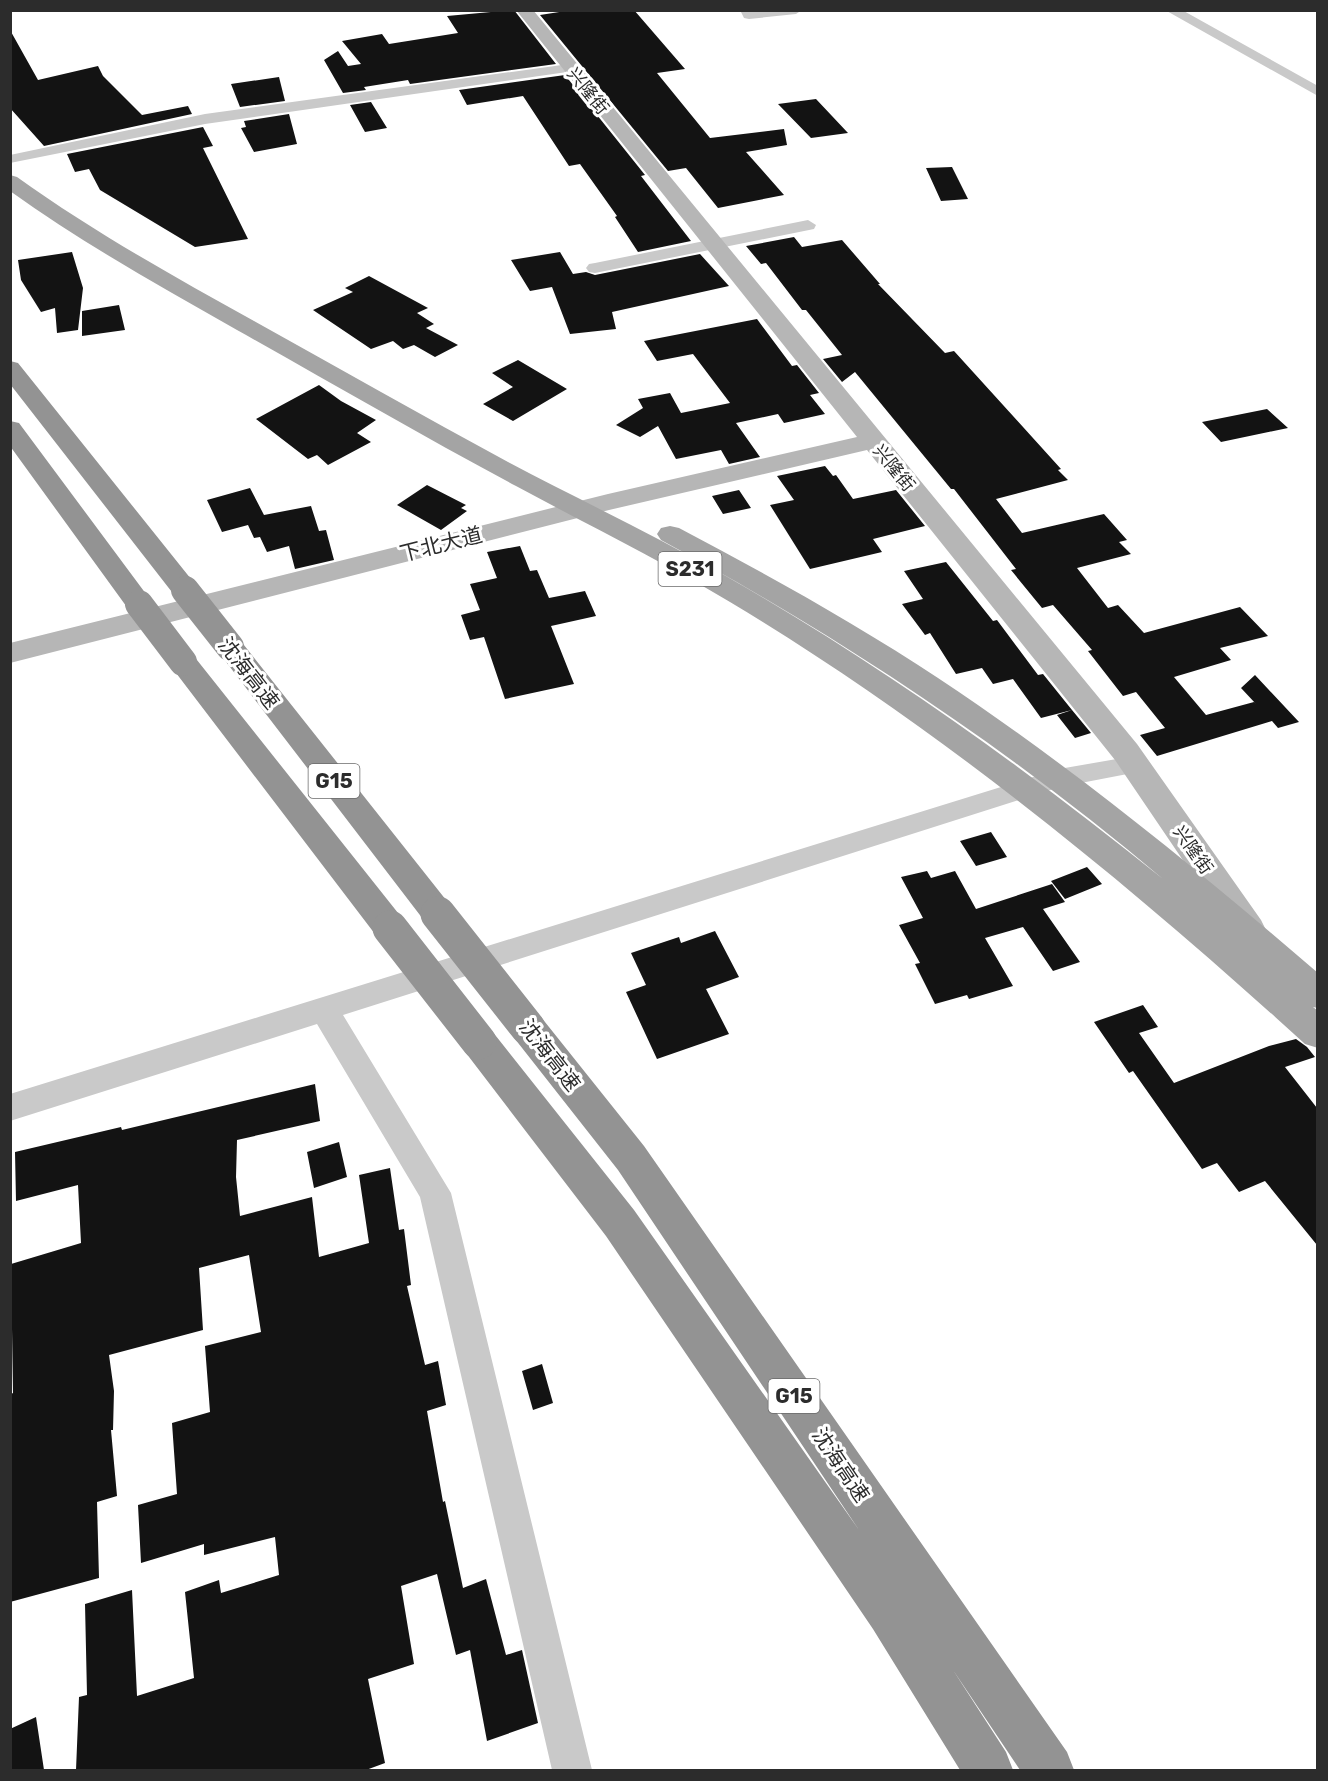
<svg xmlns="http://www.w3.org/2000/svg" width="1328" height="1781" viewBox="0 0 1328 1781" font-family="Rubik,'Noto Sans SC',sans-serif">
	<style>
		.building { fill: #131313 }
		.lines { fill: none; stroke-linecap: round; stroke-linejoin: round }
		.street { fill: #c9c9c9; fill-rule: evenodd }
		.secondary { fill: #b6b6b6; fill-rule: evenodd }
		.primary { fill: #a4a4a4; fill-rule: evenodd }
		.highway { fill: #939393; fill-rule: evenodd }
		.highway-bridge-far1 { stroke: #939393; stroke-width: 28 }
		.highway-bridge { stroke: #939393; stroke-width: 35 }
		.labels { text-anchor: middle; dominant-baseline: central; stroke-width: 6; stroke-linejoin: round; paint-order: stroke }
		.far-street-label { font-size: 18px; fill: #2c2c2c; stroke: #fff }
		.shield { fill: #fff; stroke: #6b6b6b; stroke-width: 1.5 }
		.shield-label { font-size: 20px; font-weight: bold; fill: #2c2c2c }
		.street-label { font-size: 21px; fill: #2c2c2c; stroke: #fff }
	</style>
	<rect width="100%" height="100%" fill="#fff"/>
	<!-- building -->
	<path class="building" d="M514,10L556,64L410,84L408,80L364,87L366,90L343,93L324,60L338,51L348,66L361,64L342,41L382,34L389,44L458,33L447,16Z
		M572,10H634L685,69L657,73L710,138L784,129L787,145L746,152L784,195L718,208L686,168L668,171L540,15Z
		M10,30L38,80L98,66L103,76L142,115L188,106L192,114L44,146L10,108Z
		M565,75L645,175L641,176L691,241L638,252L615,217L617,216L580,164L569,166L523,96L467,105L459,90Z
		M279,77L285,101L240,107L231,84Z
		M816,99L848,133L811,138L778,104Z
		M371,102L387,128L365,132L350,105Z
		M289,114L297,144L254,152L241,128L246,127L244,121Z
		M203,127L213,146L203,148L248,239L195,247L100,190L89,169L75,172L67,154Z
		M952,167L968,199L941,201L926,168Z
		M794,237L802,247L842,240L880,284H878L945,353L954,351L1061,469L1058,470L1068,480L996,499L1022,533L1104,514L1127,540L1119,542L1131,554L1077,568L1108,608L1118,605L1144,633L1240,607L1268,636L1220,648L1231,660L1174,677L1206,715L1254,702L1256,704L1241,688L1255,675L1299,722L1278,728L1272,721L1157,756L1140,735L1165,728L1136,692L1123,696L1088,651L1092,650L1053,605L1042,608L1011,570L1016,569L954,489H951L855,372L842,382L823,359L842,355L806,310H802L766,263L761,264L746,246Z
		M72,252L83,288L78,330L57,333L55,308L41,312L21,280L18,260Z
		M560,252L573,274L586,272L595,275L700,254L729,286L612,312L616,329L570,334L552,287L530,291L511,260Z
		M369,276L428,308L417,313L434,324L426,328L458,345L435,357L414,345L403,349L393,341L371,349L313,310L353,292L345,288Z
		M119,305L125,330L82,336V311Z
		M757,319L792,366L797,365L819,393L810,395L825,414L784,423L778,414L736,423L760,457L729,464L721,450L676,459L658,426L640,437L616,425L643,408L638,399L670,393L681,413L730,403L693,354L657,361L644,341Z
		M518,360L567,389L513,421L483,404L513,387L492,373Z
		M319,385L341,401L376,420L357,433L371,442L328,465L317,455L308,459L256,419Z
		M1267,409L1288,428L1221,442L1202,422Z
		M825,466L833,476L836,475L853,499L896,490L925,526L873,539L882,552L810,569L770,505L794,500L777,476Z
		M427,485L466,505L461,508L467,511L441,530L397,505Z
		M250,488L264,515L311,506L319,531L326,530L334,560L295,569L289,546L267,552L260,537L254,538L248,525L222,532L207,500Z
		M739,490L751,508L723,514L712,496Z
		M520,546L530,571L537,570L549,598L585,591L596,616L551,626L574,684L505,699L484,637L470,640L461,615L480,610L470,584L497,578L487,552Z
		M946,562L993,621L997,620L1038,675L1043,674L1072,710L1041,718L1013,679L993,684L982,668L956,674L930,633L925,635L902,604L923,599L904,571Z
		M1072,710L1091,733L1075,738L1057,715Z
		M991,832L1007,857L976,866L960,841Z
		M1087,867L1102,884L1065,899L1051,881Z
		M927,871L931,878L955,871L976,909L1052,884L1065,902L1043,909L1080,962L1053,971L1023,927L985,938L1013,986L969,999L967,995L935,1004L915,964L920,963L899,925L923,918L901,877Z
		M715,931L739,977L706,989L729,1034L657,1059L626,992L646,985L631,953L679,937L681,943Z
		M1143,1005L1158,1027L1139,1033L1174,1083L1269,1046L1296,1039L1307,1047L1315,1057L1285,1067L1317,1108V1245L1265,1181L1239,1192L1217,1163L1202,1169L1133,1071L1129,1073L1094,1022Z
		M315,1084L320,1121L237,1140L236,1177L240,1216L312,1197L319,1257L369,1243L359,1175L390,1168L399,1230L404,1229L411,1285L407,1286L425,1365L438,1361L446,1405L427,1411L443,1502L445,1501L463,1588L486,1579L506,1655L522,1650L538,1723L487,1741L470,1650L456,1655L437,1574L401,1586L414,1664L368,1679L385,1763L366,1770H76L79,1697L87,1695L85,1604L132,1590L137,1696L194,1678L185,1592L219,1580L221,1593L279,1575L275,1537L204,1555V1544L141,1563L138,1505L177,1494L172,1423L210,1412L205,1346L261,1332L249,1255L199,1268L203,1330L109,1355L114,1391L113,1430H111L117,1496L97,1502L99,1578L10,1602V1431L11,1394L13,1393L11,1264L81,1243L78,1185L16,1201L15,1152L121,1127L122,1130Z
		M339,1142L347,1177L314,1188L307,1152Z
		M542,1364L553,1403L533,1410L522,1371Z
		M36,1717L44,1770H10V1729Z"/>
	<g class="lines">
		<!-- street -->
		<path class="street" d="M740,10H802L796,14L749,19L744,18Z
			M1165,10H1182L1318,86V96Z
			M569,64L576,68L574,71L205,124L10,163V155L205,114Z
			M808,220L816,225L814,229L595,273L589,272L586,268L589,264L595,263Z
			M1134,756L1143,759L1147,765L1143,771L1060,787L343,1015L451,1193L592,1770H552L420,1197L317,1024L10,1121V1094L1059,769Z"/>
		<!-- secondary -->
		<path class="secondary" d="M516,10H533L1137,744L1261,920L1266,930L1261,940L1249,944L1237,940L1115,760L867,450L609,510L10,663V643L608,494L857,437Z"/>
		<!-- primary -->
		<path class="primary" d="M10,175L17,177C92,231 173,276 254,321C339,368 423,416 508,462C580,500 654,535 724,575C879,663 1025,768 1163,879C1008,748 839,636 661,540L657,534L661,528L670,526L679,528C768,575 855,623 938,678C1072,767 1196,868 1318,973V1008L1313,1007L1318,1011V1048L1305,1044C1126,881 938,727 730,602C660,560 588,525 516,486C422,436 330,382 237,330C160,286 82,243 10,191Z"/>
		<!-- highway -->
		<path class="highway" d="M10,361L18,363L195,584L199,590L195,596L185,599L175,596L10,384Z
			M10,421L19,423L149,598L153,604L149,610L139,613L129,610L10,446Z
			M230,637L240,640L450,905L455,914L450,923L438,927L426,923L220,654L216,647L220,640Z
			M183,652L193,655L402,918L407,928L402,938L390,942L378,938L173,669L169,662L173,655Z
			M528,1013L541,1017L644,1146L1067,1752L1074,1770H1020L953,1670L1006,1752L1013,1770H960L873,1629L606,1236L466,1053L461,1042L466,1031L479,1027L492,1031L634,1210L859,1530L618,1170L515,1039L510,1028L515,1017Z"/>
		<!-- highway-bridge-far1 -->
		<path class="highway-bridge-far1" d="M185,590L230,647
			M139,604L183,662"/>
		<!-- highway-bridge -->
		<path class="highway-bridge" d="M438,914L528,1028
			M390,928L479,1042"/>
	</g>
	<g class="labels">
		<!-- far-street labels -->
		<g class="far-street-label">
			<text transform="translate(588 91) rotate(51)">兴隆街</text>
			<text transform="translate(894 468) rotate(51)">兴隆街</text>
			<text transform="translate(1193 850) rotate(55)">兴隆街</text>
		</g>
		<!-- shield labels -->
		<g class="shield">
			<rect x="658.5" y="552" width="63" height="34" rx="4.5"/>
			<rect x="308.5" y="764" width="51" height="34" rx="4.5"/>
			<rect x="768.5" y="1379" width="51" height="34" rx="4.5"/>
		</g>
		<g class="shield-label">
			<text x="690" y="569">S231</text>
			<text x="334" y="781">G15</text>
			<text x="794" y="1396">G15</text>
		</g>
		<!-- street labels -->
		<g class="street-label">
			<text transform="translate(441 544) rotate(-14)">下北大道</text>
			<text transform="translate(249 673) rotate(52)">沈海高速</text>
			<text transform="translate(550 1055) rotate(52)">沈海高速</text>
			<text transform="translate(841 1465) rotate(56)">沈海高速</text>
		</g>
	</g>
	<!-- border -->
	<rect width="1328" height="1781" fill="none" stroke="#2c2c2c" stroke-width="24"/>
</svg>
